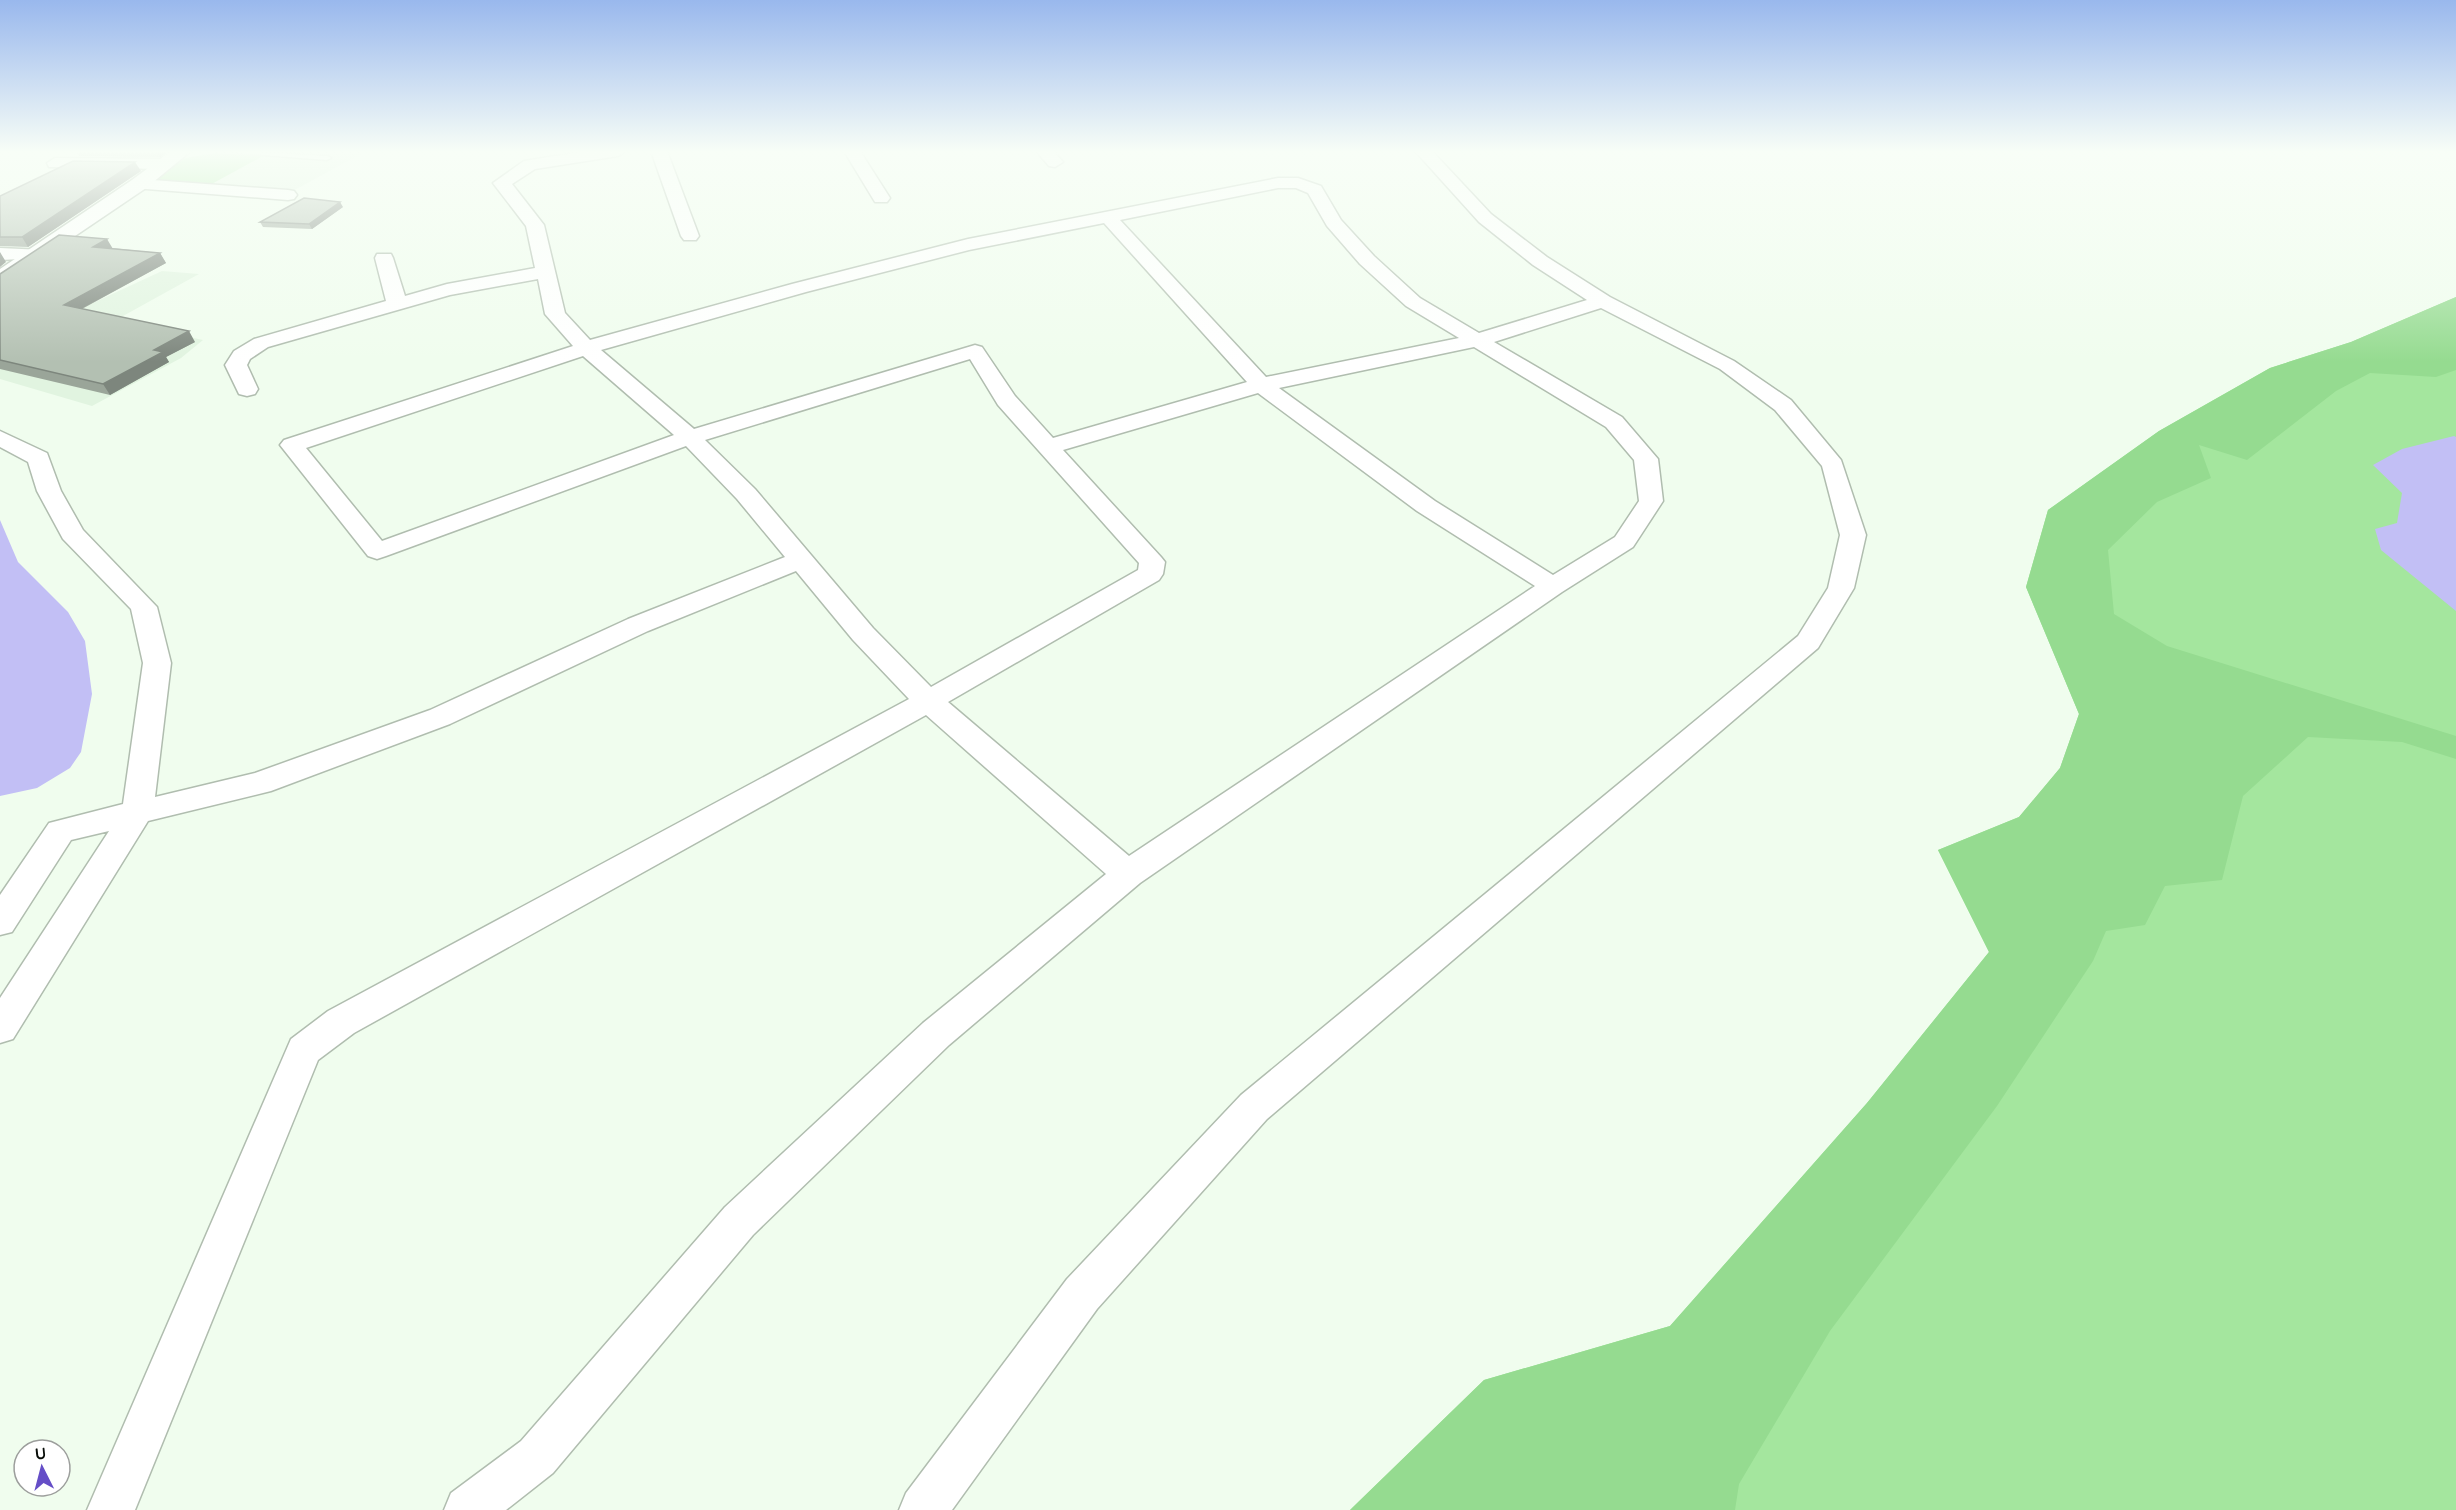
<svg xmlns="http://www.w3.org/2000/svg" width="2456" height="1510" viewBox="0 0 2456 1510" font-family="Quicksand,sans-serif">
	<style>
		.built { fill: #e1f4e0 }
		.green { fill: #a4e69e }
		.forest { fill: #95db90 }
		.water { fill: #c2bff5 }
		.lines { fill: none; stroke-linecap: round; stroke-linejoin: round }
		.service-casing { stroke: #b0bdaf; stroke-width: 3 }
		.minor-casing { stroke: #b0bdaf; stroke-width: 3 }
		.secondary-casing { stroke: #b0bdaf; stroke-width: 3 }
		.service { fill: #fff; fill-rule: evenodd }
		.minor { fill: #fff; fill-rule: evenodd }
		.secondary { fill: #fff; fill-rule: evenodd }
		.wall { fill: #9aa599 }
		.shaded-wall { fill: #7d867d }
		.building { fill: #b3c0b2; stroke: #7d867d; stroke-width: 1.5 }
	</style>
	<rect width="100%" height="100%" fill="#f0fdee"/>
	<!-- built -->
	<path class="built" d="M218,151H366L291,192L208,186L230,153H215Z
		M162,271L199,274L114,321L203,340L181,358L92,406L0,379V346Z"/>
	<!-- green -->
	<path class="green" d="M215,153L263,156L208,186L153,182L185,158Z
		M2456,297V1510H1350L1484,1380L1670,1326L1867,1103L1989,952L1938,850L2019,817L2060,768L2079,714L2026,587L2048,510L2159,431L2270,368L2351,342Z"/>
	<!-- forest -->
	<path class="forest" d="M2456,297V370L2436,377L2370,373L2336,391L2247,460L2199,445L2211,478L2157,502L2108,550L2114,614L2167,646L2456,736V759L2402,742L2308,737L2243,796L2222,880L2165,886L2145,925L2106,931L2093,961L1997,1106L1830,1331L1739,1484L1735,1510H1350L1484,1380L1670,1326L1867,1103L1989,952L1938,850L2019,817L2060,768L2079,714L2026,587L2048,510L2159,431L2270,368L2351,342Z"/>
	<!-- water -->
	<path class="water" d="M2454,436L2456,437V611L2381,550L2375,529L2397,523L2402,493L2373,465L2402,449Z
		M0,520L18,562L68,612L85,641L92,694L81,752L70,768L37,788L0,796Z"/>
	<g class="lines">
		<!-- service casing -->
		<g class="service-casing">
			<path id="service" d="M235,151L327,156L331,158L327,160L239,153Z"/>
		</g>
		<!-- minor casing -->
		<g class="minor-casing">
			<path id="minor" d="M587,151H626L618,156L535,169L512,184L544,225L565,313L590,340L792,284L968,239L1278,178H1298L1321,186L1341,220L1374,256L1420,298L1479,333L1587,300L1533,265L1479,222L1415,151H1432L1491,214L1547,257L1610,297L1734,361L1791,400L1841,460L1866,535L1854,588L1818,648L1267,1119L1097,1309L952,1510H899L906,1493L1067,1279L1241,1095L1798,636L1828,588L1840,535L1822,466L1775,410L1720,369L1601,308L1494,342L1622,417L1658,459L1663,501L1633,547L1562,592L1140,883L949,1045L753,1235L553,1473L506,1510H444L451,1493L521,1441L725,1207L923,1023L1106,874L926,715L354,1033L318,1060L135,1510H87L291,1039L328,1011L909,699L853,640L796,571L648,631L450,724L271,791L148,821L13,1039L0,1043V998L109,831L71,840L12,932L0,935V895L49,823L123,804L143,663L131,609L63,539L37,491L28,462L0,447V431L47,453L61,491L83,530L157,607L171,663L155,797L255,773L430,710L628,619L785,557L737,499L686,446L386,556L377,559L368,556L280,445L284,440L573,346L545,314L538,279L450,295L268,347L250,359L247,365L258,389L255,394L247,396L239,394L225,365L234,351L254,339L386,301L375,258L377,254H391L393,258L405,296L447,284L535,268L526,226L493,183L524,161ZM1278,188H1296L1308,193L1327,226L1360,264L1406,306L1459,338L1266,377L1120,220ZM1104,223L1247,382L1053,438L1015,396L982,347L975,345L694,429L601,350L806,292L969,250ZM1474,347L1606,427L1634,460L1639,501L1615,537L1553,575L1435,501L1279,388ZM583,356L674,435L382,541L306,448ZM970,359L998,405L1139,563L1138,570L931,687L873,628L755,489L705,440ZM1258,393L1417,511L1535,586L1129,856L948,702L1159,580L1163,574L1165,562L1161,557L1063,450Z
				M651,151H667L699,236L696,240H684L681,236Z
				M844,151H860L890,198L887,202H875Z
				M1036,151H1053L1063,162L1055,167L1049,166Z
				M55,158L166,159L174,164L166,169L49,167L47,163Z
				M139,179L288,190L294,191L297,195L294,199L288,200L133,188L130,184L133,180Z
				M0,248L43,250L45,254L43,258L0,260Z"/>
		</g>
		<!-- secondary casing -->
		<g class="secondary-casing">
			<path id="secondary" d="M171,151H191L146,188L7,282L0,284V269L132,180Z"/>
		</g>
		<!-- service -->
		<use href="#service" class="service"/>
		<!-- minor -->
		<use href="#minor" class="minor"/>
		<!-- secondary -->
		<use href="#secondary" class="secondary"/>
	</g>
	<!-- wall -->
	<path class="wall" d="M76,151H168L160,157L79,156Z
		M141,171L28,247L0,246V196Z
		M343,207L312,229L263,227L260,222Z
		M112,248L160,253L166,263L82,309L195,342L166,357L169,362L110,395L0,369V274Z"/>
	<!-- shaded-wall -->
	<path class="shaded-wall" d="M156,151H168L160,157Z
		M135,162L141,171L28,247L22,237Z
		M340,202L343,207L312,229L309,224Z
		M107,239L113,249L93,247Z
		M0,252L6,262L0,267Z
		M160,253L166,263L70,315L64,305Z
		M189,331L195,342L166,357L169,362L110,395L103,384L154,350Z"/>
	<!-- building -->
	<path class="building" d="M73,161L135,162L22,237H0V196Z
		M304,198L340,202L309,224L260,222Z
		M59,235L107,239L93,247L160,253L64,305L189,331L154,350L163,352L103,384L0,360V274Z"/>
	<!-- sky -->
	<linearGradient id="sky" x2="0" y2="1"><stop stop-color="#99b8ed"/><stop offset="0.42" stop-color="#f8fef7"/><stop offset="1" stop-color="#f8fef7" stop-opacity="0"/></linearGradient>
	<rect width="2456" height="362" fill="url(#sky)"/>
	<!-- north arrow -->
	<g transform="translate(42 1468) rotate(354)"><circle r="28" fill="#ffffff" stroke="#9c9e9c" stroke-width="1.5"/>
	<path d="M0-4.5L10 22L0 15L-10 22Z" fill="#654ec7"/>
	<text y="-9" font-size="16" font-weight="bold" text-anchor="middle" fill="#080d08">U</text>
	</g>
</svg>
